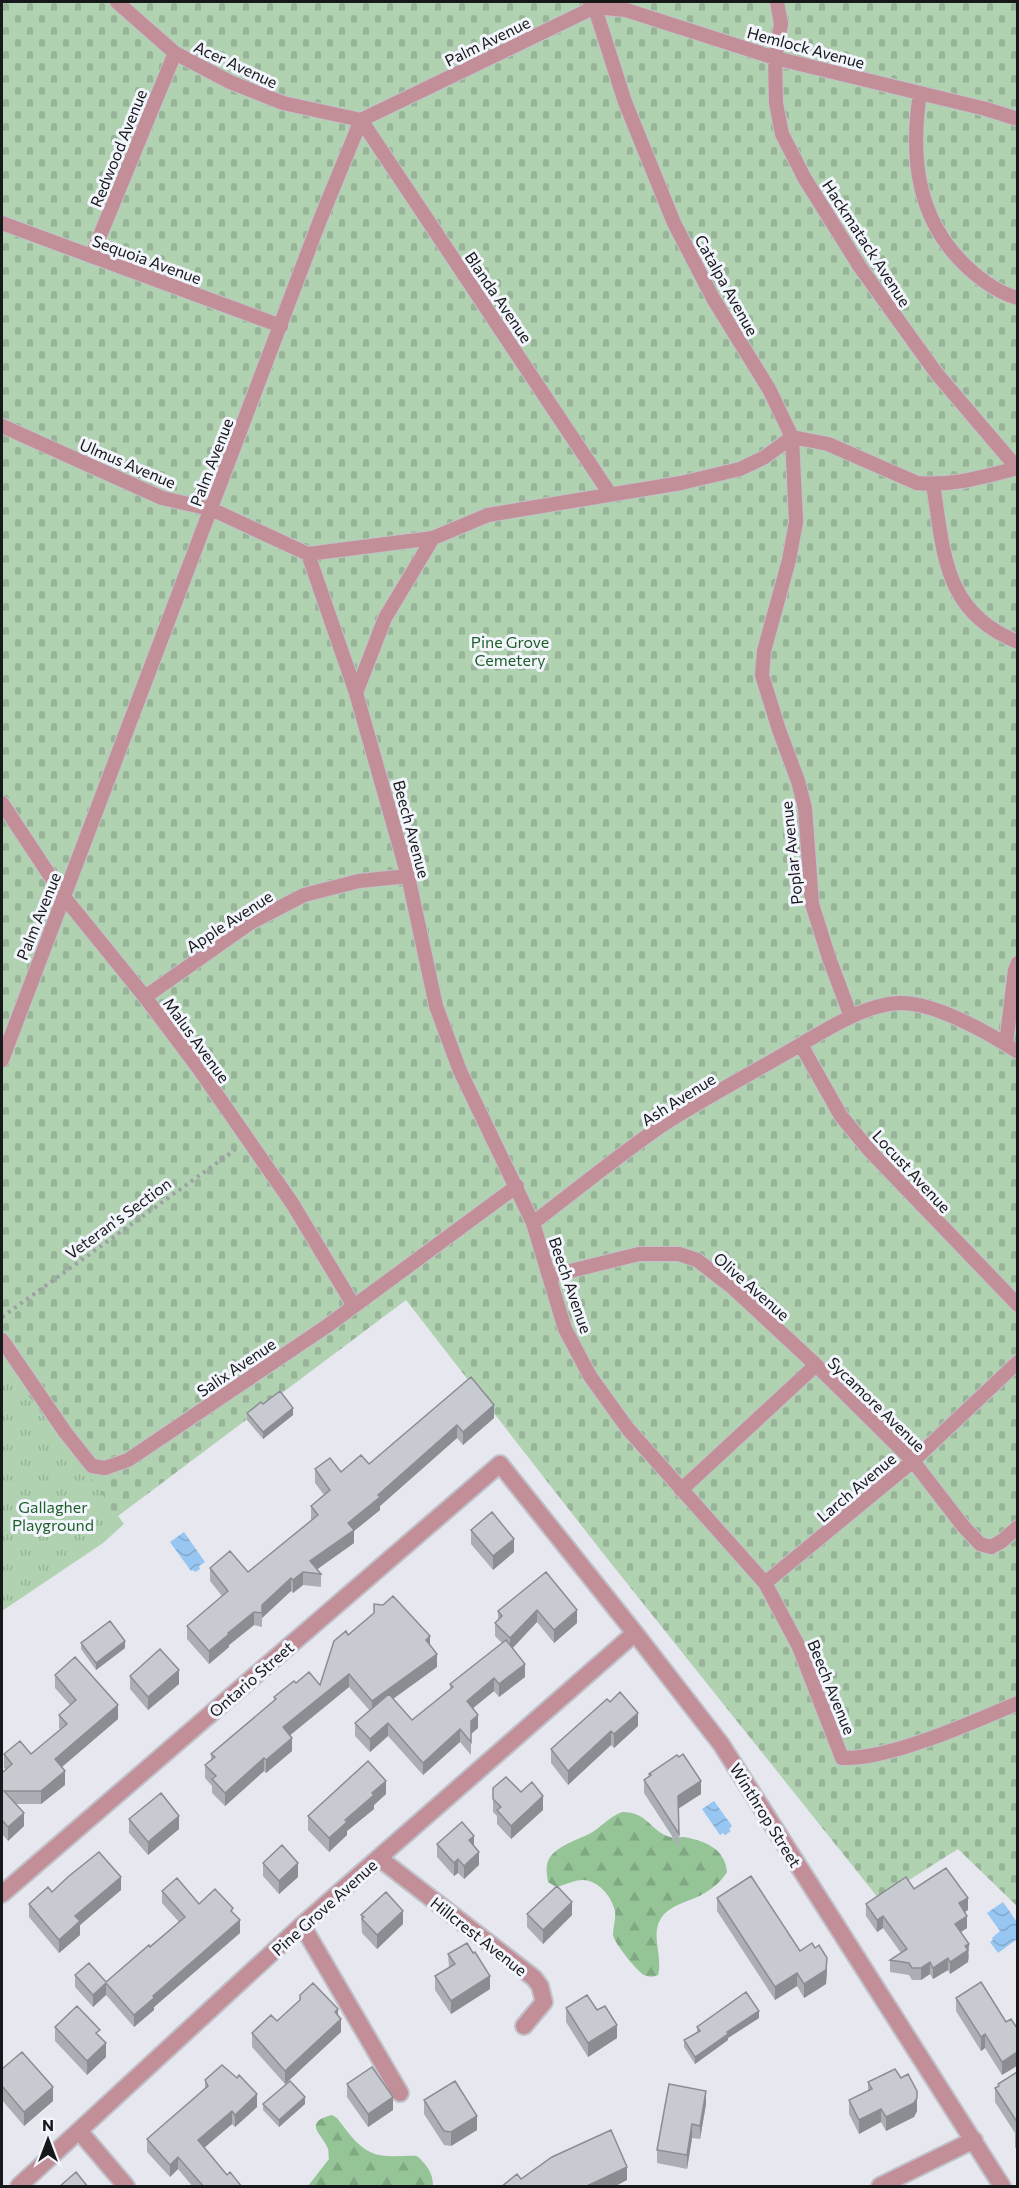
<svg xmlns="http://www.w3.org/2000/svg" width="1019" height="2188" viewBox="0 0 1019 2188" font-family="Commissioner,sans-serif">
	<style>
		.forest { fill: url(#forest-firs) }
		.cemetery { fill: url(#cemetery-stones) }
		.park { fill: url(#park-tufts) }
		.water { fill: url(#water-waves) }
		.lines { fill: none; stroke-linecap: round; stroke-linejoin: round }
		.service-casing { stroke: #c1c2c9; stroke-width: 16 }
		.minor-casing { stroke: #c1c2c9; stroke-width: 20 }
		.path { stroke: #9fa0a6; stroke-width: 4; stroke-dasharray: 3 4.5; stroke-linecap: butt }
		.service { stroke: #c28f99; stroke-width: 14 }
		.minor { stroke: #c28f99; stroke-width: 16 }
		.wall { fill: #acaeb5 }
		.shaded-wall { fill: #8c8d93 }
		.building { fill: #c8cad2; stroke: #8c8d93; stroke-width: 1.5 }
		.labels { text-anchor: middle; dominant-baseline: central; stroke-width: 6; stroke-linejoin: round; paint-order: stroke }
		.street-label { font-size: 16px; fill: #17181a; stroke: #f3f5fd }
		.park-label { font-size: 16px; fill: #1e5f28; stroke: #f3f5fd }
	</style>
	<defs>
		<pattern id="forest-firs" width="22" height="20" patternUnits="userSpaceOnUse" patternTransform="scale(1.5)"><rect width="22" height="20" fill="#95c497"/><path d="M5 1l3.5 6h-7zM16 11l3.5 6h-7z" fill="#80a882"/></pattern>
		<pattern id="cemetery-stones" width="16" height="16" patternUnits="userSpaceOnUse" patternTransform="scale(1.5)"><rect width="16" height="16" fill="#b0d2b1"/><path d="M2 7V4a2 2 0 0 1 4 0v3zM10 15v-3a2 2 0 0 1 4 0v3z" fill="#97b498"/></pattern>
		<pattern id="park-tufts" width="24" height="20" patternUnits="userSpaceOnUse" patternTransform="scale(1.5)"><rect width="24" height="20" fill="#b0d2b1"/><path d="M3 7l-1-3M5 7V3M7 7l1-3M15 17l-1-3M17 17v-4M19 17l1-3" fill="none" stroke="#97b498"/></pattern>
		<pattern id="water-waves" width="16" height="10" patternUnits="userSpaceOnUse" patternTransform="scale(1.5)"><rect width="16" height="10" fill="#96c6f1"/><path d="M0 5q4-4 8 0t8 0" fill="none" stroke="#81a9ce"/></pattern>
	</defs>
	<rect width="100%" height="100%" fill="#e6e7ef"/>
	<!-- forest -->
	<path class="forest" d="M622,1812C648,1812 650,1831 670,1837C675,1838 680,1837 684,1837C706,1841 725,1849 727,1872C721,1882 713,1888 703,1894C690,1902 669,1904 660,1920C651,1937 663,1957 658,1975C653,1977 650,1977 644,1975C637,1971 614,1943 613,1935C613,1927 616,1919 615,1911C612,1897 598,1880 583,1880C574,1880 565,1885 556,1887L548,1882C547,1874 545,1866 549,1859C558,1844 580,1840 594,1831C604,1824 610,1817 622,1812Z
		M332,2115L337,2118C351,2136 363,2156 388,2156C398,2157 407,2155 417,2156C427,2165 433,2173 433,2186H308L329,2159C328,2156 329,2152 328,2149C323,2134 301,2123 332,2115Z"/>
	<!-- cemetery -->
	<path class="cemetery" d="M2,2H1017V1906L958,1849L879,1899L602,1552L406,1300L114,1519L2,1360Z"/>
	<!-- park -->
	<path class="park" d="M2,1360L124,1524L103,1543L2,1611Z"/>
	<!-- water -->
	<path class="water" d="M184,1532L205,1562L199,1566L200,1569L195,1572L193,1570L191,1571L170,1542Z
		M714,1801L732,1826L729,1829L731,1831L725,1835L723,1833L720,1835L702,1809Z
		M1003,1902L1017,1922V1939L998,1953L990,1942L993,1940L992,1938L1000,1931L987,1913Z"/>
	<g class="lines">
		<!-- service casing -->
		<g class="service-casing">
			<path id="service" d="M117,2L175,53L230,82L283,103L361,120
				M593,2L625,102L674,223L714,300L769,389L792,437L796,522L789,560L764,651L762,675L779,730L798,781L805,808L812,904L829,958L851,1017
				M777,2L781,24L775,58L776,103L782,134L805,179L860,267L937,374L1017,468
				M590,3L595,7L626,10L775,58L986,109L1018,119
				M920,93C910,158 917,220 967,267C981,280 998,293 1018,298
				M361,120L610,494
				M2,223L281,326
				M92,255L175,53
				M2,426L162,498L211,509L308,554
				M792,437L765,457L740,469L681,483L488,515L433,538L308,554L356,693L408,876L436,1006L460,1071L533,1223L565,1329L590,1376L628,1429L765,1583L799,1647L842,1758C889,1760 973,1722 1018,1703
				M792,437L828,444L917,483C956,486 981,477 1018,468
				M933,484C944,553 943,612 1018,642
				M356,693L385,618L433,538
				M2,803L64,897L145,997L197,1066L292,1203L354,1306
				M145,997L250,923L304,895L359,881L408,876
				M1006,1044L1015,970L1018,963
				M801,1045L841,1116L870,1151L1018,1305
				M2,1060L320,220L361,120L595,7
				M533,1223C576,1190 619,1155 664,1124C703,1099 745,1077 786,1053C818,1035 864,1003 901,1003C936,1003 989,1033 1018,1052
				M550,1276L639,1254H679L697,1260L732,1287L816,1365L913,1461L963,1526L980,1544L991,1547L1002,1541L1018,1527
				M2,1340L65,1432L92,1466L105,1468L128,1460L327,1326L517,1186
				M681,1490L816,1365
				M765,1583L913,1461L1018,1362"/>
		</g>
		<!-- minor casing -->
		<g class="minor-casing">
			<path id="minor" d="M379,1858L534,1978L540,1986L544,2002L524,2026
				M2,1894L500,1464L635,1633L721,1744L1002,2186
				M302,1925L400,2093
				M80,2132L126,2186
				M19,2186L302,1925L635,1633
				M880,2186L974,2140"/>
		</g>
		<!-- path -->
		<path class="path" d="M2,1317L235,1150"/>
		<!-- service -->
		<use href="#service" class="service"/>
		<!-- minor -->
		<use href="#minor" class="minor"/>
	</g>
	<!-- wall -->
	<path class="wall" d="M471,1377L494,1418L463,1445L457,1438L380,1506V1510L354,1531V1543L317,1569L321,1574V1587L303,1585L293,1593L291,1591L262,1618V1627L254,1625L229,1645V1647L209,1664L187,1639V1626L222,1596L210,1581V1568L248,1572L312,1521L311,1520V1506L324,1495L315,1483V1469L341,1472L369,1464Z
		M263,1404L293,1415L263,1439L247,1420V1413Z
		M471,1530L514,1552L493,1570L471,1544Z
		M546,1572L577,1623L554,1643L537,1622L512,1648L525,1677L499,1697L494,1691L473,1708L478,1728L471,1734V1755L460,1742L423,1775L388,1736L370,1752L355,1736V1723L370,1711L349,1687L290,1735L292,1751L266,1773L264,1771L225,1806L212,1793V1786L205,1778V1765L211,1761V1754L274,1700V1697L296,1683L320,1685L348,1635L430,1646L437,1667L393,1699L412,1720L450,1689V1684L502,1643L495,1636V1623L498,1621V1611Z
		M81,1643L125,1648L96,1670L81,1649Z
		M55,1675L118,1719L61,1767L65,1785L41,1804H16L24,1826L8,1841L2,1834V1773L6,1769L4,1768V1754H31L61,1730L59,1728V1715L70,1705L55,1688Z
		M130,1676L179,1684L148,1710L130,1689Z
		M607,1699L638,1726L614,1748L611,1745L568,1785L551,1763V1749Z
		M649,1774L701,1794L678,1808L679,1847L644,1793V1780L649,1776Z
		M493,1788L521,1792L543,1810L511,1839L497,1824V1816L493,1812Z
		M386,1794L374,1805V1809L347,1831V1835L329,1852L308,1830V1816Z
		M129,1819L179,1829L148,1855L129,1833Z
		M437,1844L474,1846L479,1865L464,1879L458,1873L454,1876L437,1857Z
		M263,1863L298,1877L279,1894L263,1876Z
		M914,1889L968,1910L965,1912L967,1928L960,1932L969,1956L968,1962L950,1974L948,1970L933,1979L930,1974L921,1980H912L909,1975L890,1972V1960L901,1953L883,1928L877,1932L866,1916V1904Z
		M121,1890L80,1925V1935L59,1953L29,1917V1904L52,1892Z
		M162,1891L199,1904L233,1913L240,1933L154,2007V2010L134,2027L106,1995L93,2007L75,1987V1975L106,1982L179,1922L162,1903Z
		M717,1898L800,1951L827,1971L826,1984L804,1998L797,1986L775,2000L717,1911Z
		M527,1914L572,1915L543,1944L527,1927Z
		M361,1915L403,1924L377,1949L362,1933Z
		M448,1954L490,1989L451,2014L435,1990V1976L449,1968Z
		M956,1998L1006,2022L1002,2075L985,2048L981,2051L956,2011Z
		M566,2008L617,2038L588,2057L566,2022Z
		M759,2018L728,2038V2040L695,2064L684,2047V2040L697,2032V2027Z
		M277,2021L341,2032L285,2084L252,2047V2033Z
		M55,2027L100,2036L106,2057L87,2075L55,2041Z
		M2,2069L53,2101L24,2126L2,2100Z
		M1017,2073V2150L1015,2147V2133L995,2102V2088L998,2087V2084Z
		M205,2080L257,2107L235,2127L232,2124L204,2148L227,2175L242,2187H193L178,2169L170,2177L147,2152V2139L205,2089Z
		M868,2082L917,2111L914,2117L886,2131L881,2122L859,2134L849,2114V2100L868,2091Z
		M347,2084L393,2110L368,2127L347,2097Z
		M424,2100L477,2130L451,2146L444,2145L424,2114Z
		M263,2104H305L279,2127L263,2110Z
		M706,2104L700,2139L692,2138L687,2169L657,2163V2150Z"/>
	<!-- shaded-wall -->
	<path class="shaded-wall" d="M494,1405V1418L463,1445V1432Z
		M293,1408V1415L263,1439V1432Z
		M457,1425V1438L380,1506V1510L354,1531V1543L312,1573L310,1561L348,1523L378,1495Z
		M514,1539V1552L493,1570V1556Z
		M303,1572V1585L293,1593V1580Z
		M291,1578V1591L262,1618V1605Z
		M537,1610V1622L510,1651V1638Z
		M577,1610V1623L554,1643V1630Z
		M254,1612V1625L229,1645V1647L209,1664V1651L228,1633Z
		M430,1636V1650L426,1640Z
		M125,1641V1648L96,1670V1663Z
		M437,1654V1667L372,1714V1701Z
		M525,1664V1677L499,1697V1684Z
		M179,1670V1684L148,1710V1697Z
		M349,1674V1687L283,1741V1727Z
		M494,1678V1691L467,1713V1701Z
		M118,1705V1719L55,1773V1759Z
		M638,1713V1726L614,1748V1734Z
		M478,1715V1728L471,1734V1721Z
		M388,1723V1736L370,1752V1739Z
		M460,1729V1742L423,1775V1763Z
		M611,1731V1745L568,1785V1771Z
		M292,1738V1751L266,1773V1760Z
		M264,1758V1771L225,1806V1793Z
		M65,1771V1785L41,1804V1791Z
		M386,1781V1794L374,1805V1809L347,1831V1835L329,1852V1838L345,1820L372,1793Z
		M701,1781V1794L678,1809V1796Z
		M543,1796V1810L511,1839V1826Z
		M24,1813V1826L8,1841V1827Z
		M179,1816V1829L148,1855V1842Z
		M474,1836V1849L469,1840Z
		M479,1852V1865L464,1879V1866Z
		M458,1859V1873L454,1876V1863Z
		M298,1863V1877L279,1894V1881Z
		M121,1877V1890L80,1925V1935L59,1953V1940L75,1916Z
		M968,1898V1910L959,1915V1903Z
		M572,1902V1915L543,1944V1930Z
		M403,1911V1924L377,1949V1935Z
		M883,1916V1928L877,1932V1920Z
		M967,1916V1928L955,1936V1924Z
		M240,1920V1933L154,2007V2010L134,2027V2015L153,1996Z
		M969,1944L968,1962L950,1974V1962L965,1946Z
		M827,1958V1971L826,1984L804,1998V1984Z
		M948,1958V1970L933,1979V1968Z
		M930,1962V1974L921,1980V1968Z
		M797,1973V1986L775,2000V1987Z
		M490,1976V1989L451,2014V2001Z
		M106,1983V1995L93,2007V1995Z
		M338,2009V2022L341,2019V2032L285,2084V2071Z
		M759,2011V2018L728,2038V2040L695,2064V2057L727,2032Z
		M617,2025V2038L588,2057V2043Z
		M985,2034V2048L981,2051V2037Z
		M106,2043V2057L87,2075V2061Z
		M1017,2052V2066L1002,2075V2062Z
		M53,2087V2101L24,2126V2112Z
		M706,2091V2104L700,2139V2126Z
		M257,2094V2107L235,2127V2115Z
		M305,2097V2104L279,2127V2120Z
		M393,2097V2110L368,2127V2114Z
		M917,2098V2111L914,2117L886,2131V2117Z
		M881,2109V2122L859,2134V2120Z
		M232,2111V2124L198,2153V2140Z
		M477,2116V2130L451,2146V2132Z
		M692,2124V2138L687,2169V2155Z
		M178,2157V2169L170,2177V2165Z
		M627,2167V2180L614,2187H585Z"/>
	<!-- building -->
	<path class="building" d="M471,1377L494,1405L463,1432L457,1425L378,1495L380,1497L348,1523L354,1530L310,1561L321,1574L303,1572L293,1580L291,1578L262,1605V1613L254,1612L228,1633L229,1634L209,1651L187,1626L228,1591L210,1568L230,1551L248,1572L318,1515L311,1506L330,1490L315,1469L330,1458L341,1472L361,1455L369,1464Z
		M280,1391L293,1408L263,1432L247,1413L261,1402L263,1404Z
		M492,1512L514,1539L493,1556L471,1530Z
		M546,1572L577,1610L554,1630L537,1610L510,1638L495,1623L502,1616L498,1611Z
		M393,1596L430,1636L426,1640L437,1654L372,1701L349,1674L283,1727L292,1738L266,1760L264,1758L225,1793L212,1779L216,1776L205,1765L215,1757L211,1754L276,1699L274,1697L294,1681L296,1683L309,1672L320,1685L334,1641L346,1631L348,1635L374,1613V1604L383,1605Z
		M110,1621L125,1641L96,1663L81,1643Z
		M506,1640L525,1664L499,1684L494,1678L467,1701L478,1715L471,1721V1742L460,1729L423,1763L388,1723L370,1739L355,1723L389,1694L412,1720L453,1687L450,1684Z
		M160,1649L179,1670L148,1697L130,1676Z
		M75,1657L118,1705L55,1759L65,1771L41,1791H4L24,1813L8,1827L2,1820V1773L12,1764L4,1754L20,1741L31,1754L67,1724L59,1715L76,1700L55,1675Z
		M620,1692L638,1713L614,1734L611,1731L568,1771L551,1749L607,1699L610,1702Z
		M683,1754L701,1781L678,1796L679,1834L644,1780L651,1775L649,1774L677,1755L679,1757Z
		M368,1761L386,1781L372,1793L374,1795L345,1820L347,1822L329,1838L308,1816Z
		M506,1777L521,1792L532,1782L543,1796L511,1826L497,1810L501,1807L493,1799V1788Z
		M161,1793L179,1816L148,1842L129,1819Z
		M462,1822L474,1836L469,1840L479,1852L464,1866L458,1859L454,1863L437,1844Z
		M282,1845L298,1863L279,1881L263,1863Z
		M99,1852L121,1877L75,1916L80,1921L59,1940L29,1904L48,1887L52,1892L69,1876Z
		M946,1868L968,1898L959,1903L967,1916L955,1924L969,1944L965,1946L968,1950L950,1962L948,1958L933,1968L930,1962L921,1968H912L909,1963L890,1960L907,1949L883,1916L877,1920L866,1904L906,1877L914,1889Z
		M751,1876L800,1951L812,1943L815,1948L819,1945L827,1958L826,1970L804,1984L797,1973L775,1987L717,1898Z
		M177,1878L199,1904L215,1889L233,1908L231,1911L240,1920L153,1996L154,1998L134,2015L106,1983L93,1995L75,1975L89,1963L106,1982L149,1945L150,1947L185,1917L162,1891Z
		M557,1886L572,1902L543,1930L527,1914Z
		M386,1892L403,1911L377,1935L362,1919L364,1917L361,1915Z
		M467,1943L473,1953L475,1952L490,1976L451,2001L435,1976L455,1964L448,1954Z
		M981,1982L1006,2022L1011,2019L1017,2028V2052L1002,2062L985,2034L981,2037L956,1998Z
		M313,1983L338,2009L335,2012L341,2019L285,2071L252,2033L271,2015L277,2021L300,2000V1995Z
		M746,1992L759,2011L727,2032L728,2034L695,2057L684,2040L700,2031L697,2027Z
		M587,1995L597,2010L605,2006L617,2025L588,2043L566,2008Z
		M77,2006L100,2030L96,2033L106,2043L87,2061L55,2027Z
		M22,2052L53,2087L24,2112L2,2086V2069Z
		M222,2065L237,2078L239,2075L257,2094L235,2115L232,2111L198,2140L227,2175L230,2172L242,2187H204L178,2157L170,2165L147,2139L208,2086L205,2080Z
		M372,2067L393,2097L368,2114L347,2084Z
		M895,2069L901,2078L908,2074L917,2091V2098L914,2103L886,2117L881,2109L859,2120L849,2100L872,2089L868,2082Z
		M1017,2072V2122L995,2088L999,2086L998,2084Z
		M290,2081L305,2097L279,2120L263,2104Z
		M455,2081L477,2116L451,2132L444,2131L424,2100Z
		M669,2084L706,2091L700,2126L692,2124L687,2155L657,2150Z
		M611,2130L627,2167L585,2187H501L517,2174L521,2179L552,2157Z
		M76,2172L88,2187H59Z"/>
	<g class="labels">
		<!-- street labels -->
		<g class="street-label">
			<text transform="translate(487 41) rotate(-26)">Palm Avenue</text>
			<text transform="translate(806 47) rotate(15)">Hemlock Avenue</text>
			<text transform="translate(236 64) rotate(25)">Acer Avenue</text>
			<text transform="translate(118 148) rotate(-68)">Redwood Avenue</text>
			<text transform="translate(867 243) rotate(57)">Hackmatack Avenue</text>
			<text transform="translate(147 259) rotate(20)">Sequoia Avenue</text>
			<text transform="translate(727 285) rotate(61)">Catalpa Avenue</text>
			<text transform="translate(499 297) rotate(56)">Blanda Avenue</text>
			<text transform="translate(211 462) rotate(-69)">Palm Avenue</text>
			<text transform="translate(128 463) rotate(23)">Ulmus Avenue</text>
			<text transform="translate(412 829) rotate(75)">Beech Avenue</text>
			<text transform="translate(791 853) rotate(-96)">Poplar Avenue</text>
			<text transform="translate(38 916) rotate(-68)">Palm Avenue</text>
			<text transform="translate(229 921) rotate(-33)">Apple Avenue</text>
			<text transform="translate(197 1040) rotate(54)">Malus Avenue</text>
			<text transform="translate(678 1099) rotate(-32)">Ash Avenue</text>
			<text transform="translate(912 1171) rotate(47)">Locust Avenue</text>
			<text transform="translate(118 1218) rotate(-36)">Veteran's Section</text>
			<text transform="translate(571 1285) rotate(71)">Beech Avenue</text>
			<text transform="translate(752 1286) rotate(41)">Olive Avenue</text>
			<text transform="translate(236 1367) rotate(-34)">Salix Avenue</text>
			<text transform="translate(877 1404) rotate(44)">Sycamore Avenue</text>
			<text transform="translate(856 1487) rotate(-40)">Larch Avenue</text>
			<text transform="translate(251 1679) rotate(-41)">Ontario Street</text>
			<text transform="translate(832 1687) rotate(68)">Beech Avenue</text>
			<text transform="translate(766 1815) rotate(58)">Winthrop Street</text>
			<text transform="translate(324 1907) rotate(-42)">Pine Grove Avenue</text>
			<text transform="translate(479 1936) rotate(38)">Hillcrest Avenue</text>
		</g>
		<!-- park labels -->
		<g class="park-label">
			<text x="510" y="641">Pine Grove<tspan x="510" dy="18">Cemetery</tspan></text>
			<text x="53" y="1506">Gallagher<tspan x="53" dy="18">Playground</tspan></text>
		</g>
	</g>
	<!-- border -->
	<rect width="1019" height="2188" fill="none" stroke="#17181a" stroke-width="6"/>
	<!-- north arrow -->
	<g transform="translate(48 2140)" stroke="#f3f5fd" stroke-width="4.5" paint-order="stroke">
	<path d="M0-4.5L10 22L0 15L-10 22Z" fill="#17181a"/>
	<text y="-9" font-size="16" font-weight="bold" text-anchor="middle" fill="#17181a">N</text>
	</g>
</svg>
